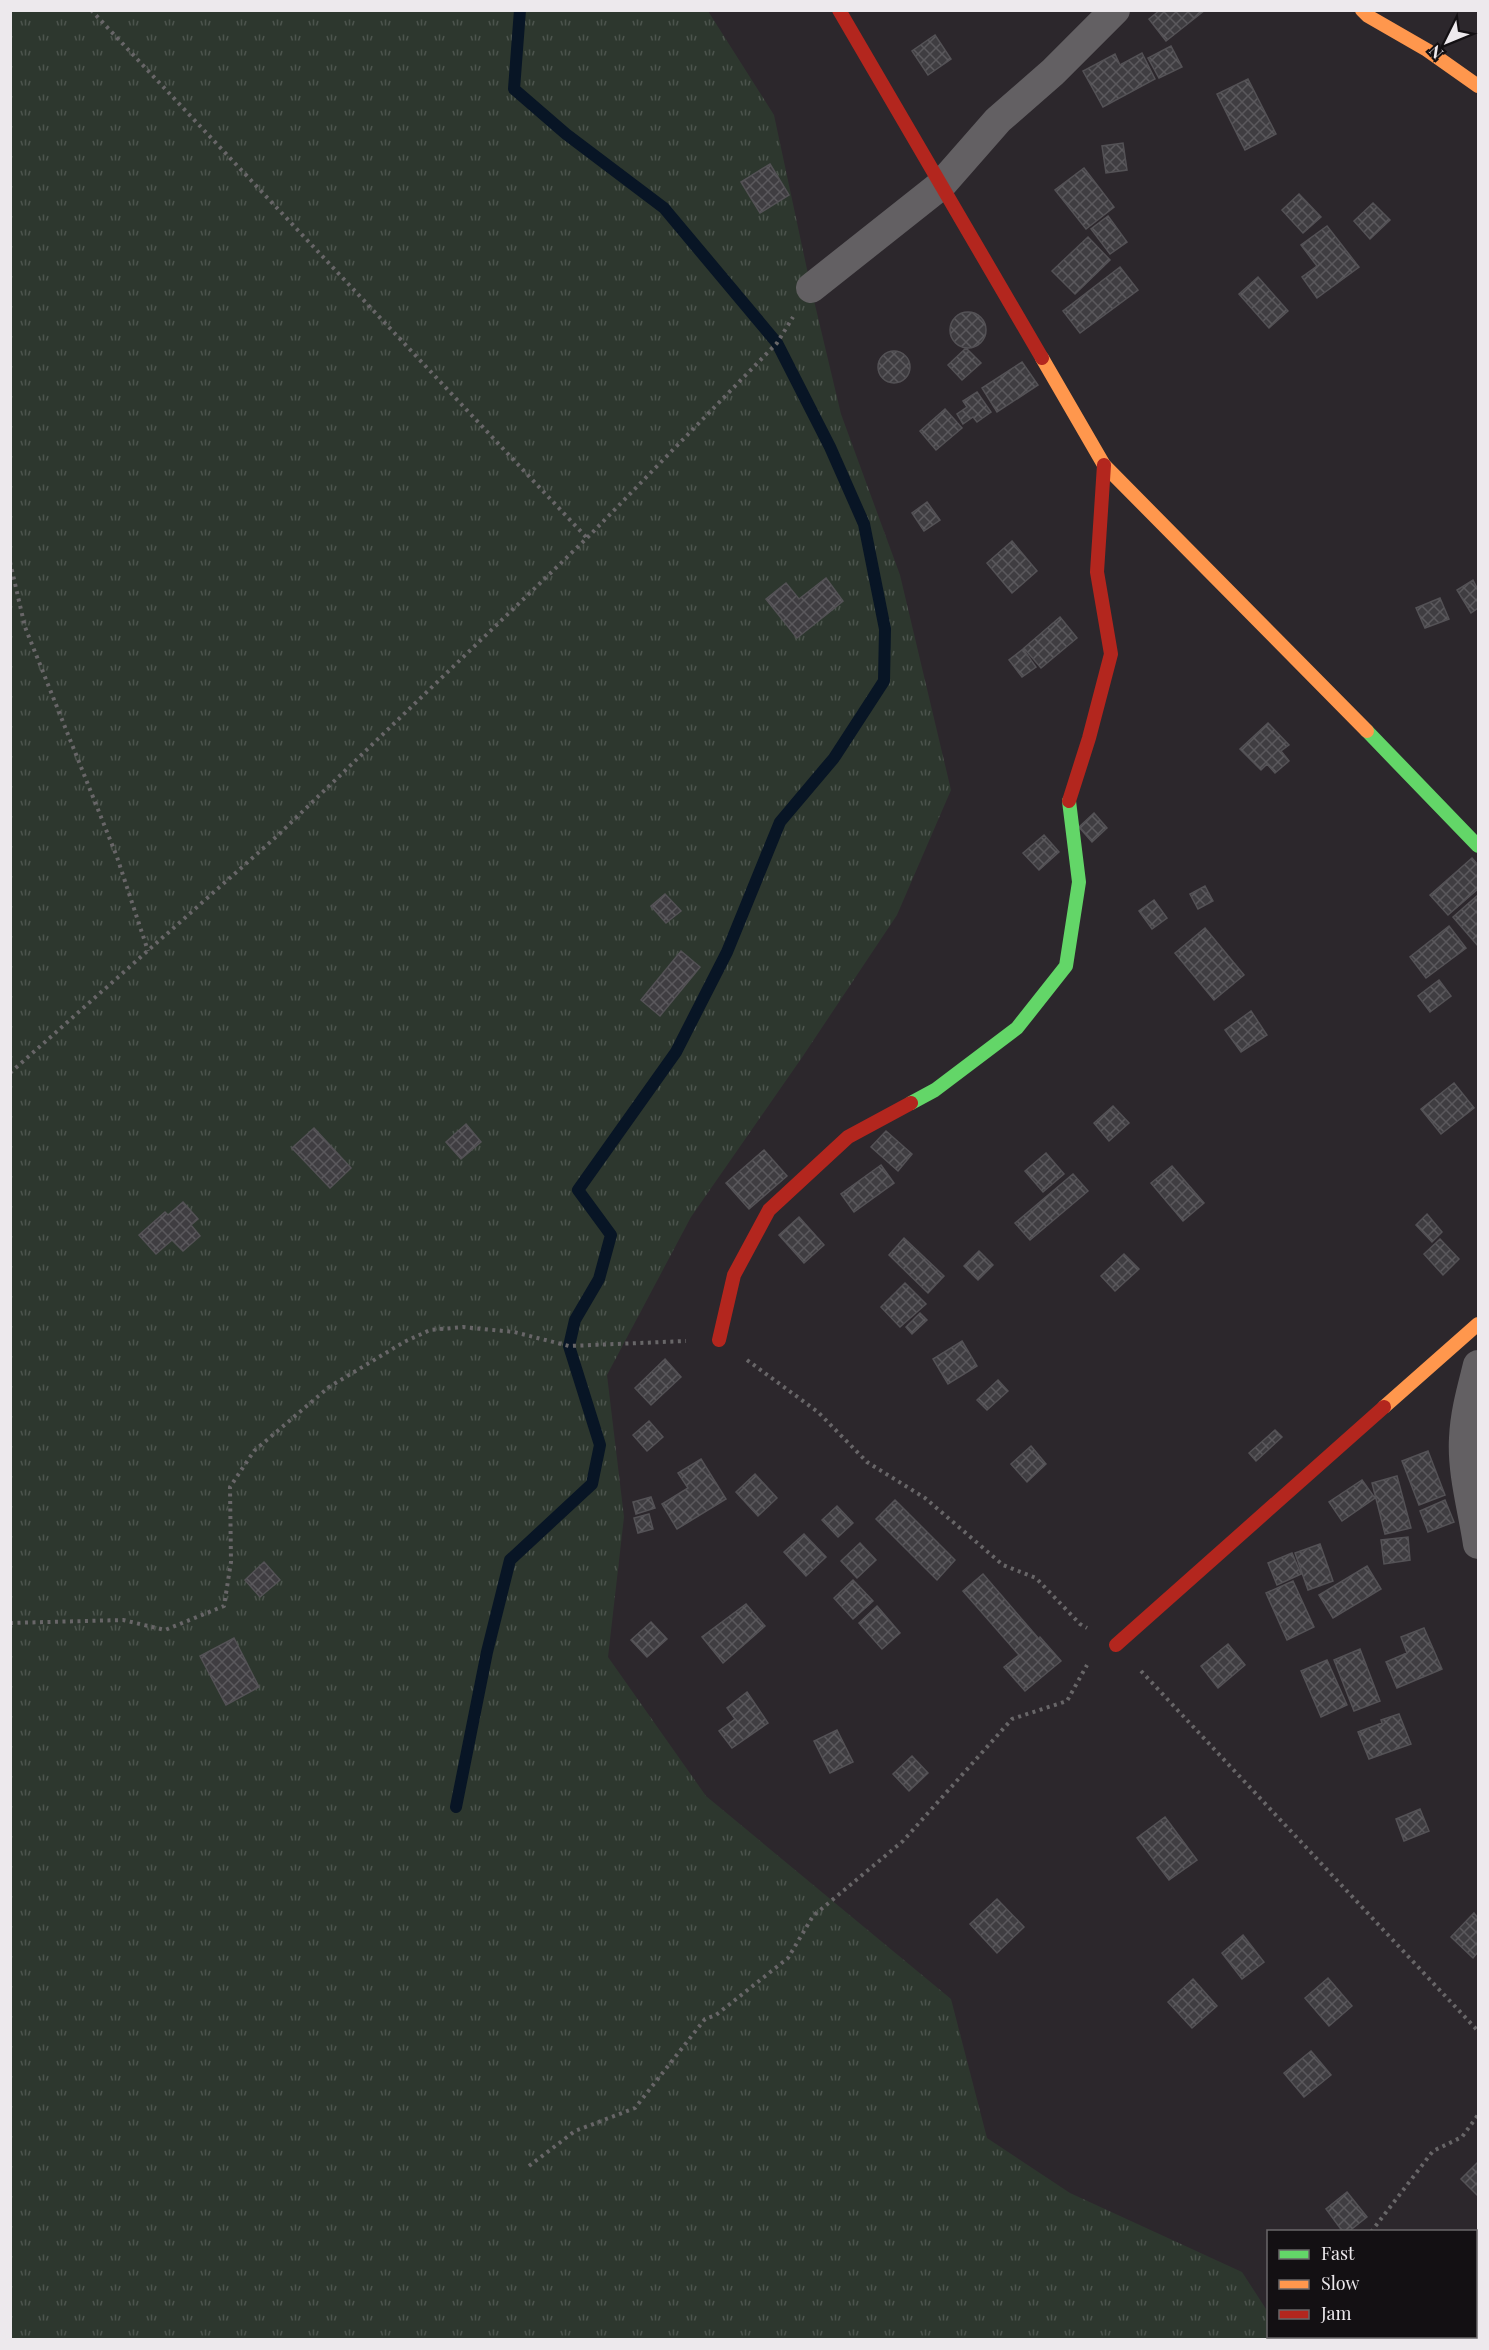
<svg xmlns="http://www.w3.org/2000/svg" width="1489" height="2350" viewBox="0 0 1489 2350" font-family="'Playfair Display',serif">
	<style>
		.grass { fill: url(#grass-tufts) }
		.lines { fill: none; stroke-linecap: round; stroke-linejoin: round }
		.stream { stroke: #081525; stroke-width: 12 }
		.building { fill: url(#building-cross-hatch); stroke: #545256; stroke-width: 1.5 }
		.path { stroke: #686668; stroke-width: 4; stroke-dasharray: 3 4.5; stroke-linecap: butt }
		.street { stroke: #636063; stroke-width: 30 }
		.fast { stroke: #63d668; stroke-width: 14 }
		.slow { stroke: #ff974d; stroke-width: 14 }
		.jam { stroke: #b3261e; stroke-width: 14 }
	</style>
	<defs>
		<pattern id="grass-tufts" width="24" height="20" patternUnits="userSpaceOnUse" patternTransform="scale(1.5)"><rect width="24" height="20" fill="#2d372e"/><path d="M3 7l-1-3M5 7V3M7 7l1-3M15 17l-1-3M17 17v-4M19 17l1-3" fill="none" stroke="#4c544d"/></pattern>
		<pattern id="building-cross-hatch" width="8" height="8" patternUnits="userSpaceOnUse" patternTransform="scale(1.5)"><rect width="8" height="8" fill="#3f3d41"/><path d="M0 0l8 8M0 8l8-8" fill="none" stroke="#5b595d"/></pattern>
	</defs>
	<rect width="100%" height="100%" fill="#2c272c"/>
	<!-- grass -->
	<path class="grass" d="M11,11H708L774,115L811,288L841,414L900,575L951,790L897,915L803,1056L691,1217L607,1375L624,1517L608,1657L706,1796L951,1999L987,2138L1070,2193L1242,2272L1268,2312V2336L1285,2337L1287,2339L11,2340Z"/>
	<g class="lines">
		<!-- stream -->
		<path class="stream" d="M456,1807L487,1652L510,1560L592,1484L600,1445L569,1346L575,1320L599,1279L611,1235L578,1190L676,1052L727,952L780,822L834,758L884,681L885,629L864,524L830,447L777,343L664,208L566,134L514,89L520,10"/>
	</g>
	<!-- building -->
	<path class="building" d="M1160,10H1205L1166,41L1149,19Z
		M935,35L951,59L928,75L912,51Z
		M1171,46L1182,67L1159,78L1148,58Z
		M1142,53L1155,79L1103,107L1083,71L1115,54L1120,65Z
		M1248,79L1276,134L1245,150L1217,94Z
		M1123,143L1127,170L1106,173L1102,146Z
		M770,164L789,195L760,213L741,182Z
		M1084,168L1114,207L1086,229L1055,190Z
		M1299,194L1321,217L1303,233L1282,210Z
		M1373,203L1390,220L1370,239L1354,221Z
		M1108,216L1127,242L1110,254L1091,229Z
		M1327,226L1359,267L1317,298L1302,277L1317,266L1301,245Z
		M1088,237L1110,260L1075,294L1052,271Z
		M1120,267L1138,290L1080,333L1063,311Z
		M1258,277L1288,311L1269,328L1239,294Z
		M950 330a18 18 0 1 1 36 0a18 18 0 1 1-36 0Z
		M966,348L981,363L962,380L948,365Z
		M878 367a16 16 0 1 1 32 0a16 16 0 1 1-32 0Z
		M1022,362L1038,385L997,412L982,388Z
		M977,392L991,412L977,422L973,417L963,424L957,414L967,407L963,401Z
		M945,409L962,428L936,450L920,431Z
		M927,502L940,520L924,531L912,513Z
		M1012,541L1037,571L1012,593L987,563Z
		M826,578L843,601L797,638L766,599L786,583L799,599Z
		M1473,580L1478,590V608L1471,613L1457,590Z
		M1440,598L1449,619L1425,628L1416,608Z
		M1060,617L1077,638L1041,668L1024,648Z
		M1023,649L1036,667L1022,677L1009,660Z
		M1268,723L1289,745L1281,751L1289,761L1275,773L1267,764L1261,770L1240,749Z
		M1094,813L1107,828L1092,842L1079,827Z
		M1044,835L1059,852L1039,870L1023,853Z
		M1472,858L1478,865V889L1448,915L1430,895Z
		M1205,886L1213,901L1198,909L1190,894Z
		M665,894L681,911L666,923L651,906Z
		M1478,895V946L1453,917Z
		M1154,900L1167,918L1152,929L1139,911Z
		M1449,926L1466,948L1426,978L1410,957Z
		M1205,928L1244,975L1214,1000L1175,953Z
		M681,951L700,967L660,1016L641,1000Z
		M1439,980L1451,996L1430,1012L1418,996Z
		M1251,1011L1267,1035L1241,1052L1225,1030Z
		M1454,1083L1474,1108L1441,1134L1421,1109Z
		M1113,1106L1129,1123L1109,1141L1094,1123Z
		M466,1124L481,1142L461,1159L446,1142Z
		M314,1128L351,1168L330,1188L292,1148Z
		M886,1131L912,1154L898,1171L871,1147Z
		M764,1150L787,1176L749,1209L726,1183Z
		M1046,1153L1064,1174L1043,1192L1025,1171Z
		M881,1165L894,1183L854,1212L841,1194Z
		M1172,1166L1204,1203L1183,1221L1151,1183Z
		M1073,1174L1088,1191L1030,1240L1015,1223Z
		M183,1202L198,1219L191,1225L200,1236L183,1251L172,1240L156,1254L139,1235L165,1212L168,1215Z
		M1427,1214L1442,1232L1432,1242L1416,1225Z
		M799,1217L824,1245L804,1263L779,1235Z
		M904,1238L944,1276L928,1293L889,1255Z
		M1440,1239L1459,1259L1443,1275L1424,1254Z
		M979,1251L993,1265L978,1280L964,1266Z
		M1124,1254L1139,1269L1115,1291L1101,1276Z
		M905,1283L926,1304L900,1327L881,1307Z
		M920,1313L927,1320L912,1334L906,1327Z
		M962,1341L977,1366L948,1384L933,1359Z
		M665,1359L681,1377L651,1405L635,1388Z
		M998,1380L1008,1391L987,1410L977,1400Z
		M649,1421L663,1437L647,1451L633,1435Z
		M1275,1430L1282,1437L1256,1461L1249,1453Z
		M1031,1446L1046,1464L1027,1482L1011,1464Z
		M1428,1451L1445,1495L1419,1505L1402,1461Z
		M701,1459L726,1499L677,1529L662,1504L688,1488L678,1473Z
		M755,1474L777,1498L758,1516L736,1492Z
		M1397,1476L1411,1528L1385,1534L1372,1483Z
		M1362,1480L1375,1498L1342,1521L1329,1502Z
		M651,1497L655,1508L636,1514L633,1502Z
		M895,1500L955,1560L937,1580L876,1519Z
		M1445,1500L1454,1522L1428,1532L1420,1511Z
		M837,1506L853,1523L838,1537L822,1520Z
		M649,1514L653,1529L638,1533L634,1518Z
		M804,1534L826,1557L806,1576L784,1552Z
		M1408,1537L1410,1560L1384,1564L1381,1540Z
		M860,1543L876,1560L857,1578L841,1561Z
		M1320,1544L1333,1581L1308,1590L1295,1553Z
		M1292,1553L1301,1574L1277,1585L1268,1563Z
		M264,1562L280,1580L260,1597L245,1580Z
		M1367,1566L1381,1589L1333,1618L1319,1595Z
		M983,1574L1039,1639L1040,1637L1061,1661L1025,1691L1004,1667L1019,1655L963,1591Z
		M853,1580L873,1601L853,1619L834,1598Z
		M1293,1581L1314,1627L1287,1640L1266,1593Z
		M746,1604L765,1626L723,1663L702,1637Z
		M877,1606L900,1633L882,1649L859,1623Z
		M651,1622L667,1639L647,1657L631,1640Z
		M1424,1628L1442,1669L1397,1688L1386,1662L1407,1653L1401,1637Z
		M234,1638L259,1687L226,1705L200,1656Z
		M1228,1644L1245,1665L1218,1688L1201,1666Z
		M1360,1649L1380,1701L1354,1711L1334,1660Z
		M1327,1660L1347,1705L1321,1717L1301,1671Z
		M747,1692L768,1723L732,1748L719,1731L735,1719L727,1708Z
		M1399,1714L1411,1744L1369,1759L1358,1732L1382,1723L1381,1720Z
		M837,1730L853,1762L830,1773L814,1741Z
		M912,1756L928,1773L909,1791L893,1774Z
		M1420,1809L1429,1831L1404,1841L1396,1819Z
		M1165,1817L1197,1860L1169,1880L1137,1838Z
		M997,1899L1024,1927L997,1953L970,1924Z
		M1474,1913L1478,1918V1952L1473,1958L1451,1937Z
		M1243,1935L1264,1962L1242,1979L1222,1953Z
		M1328,1978L1352,2006L1329,2026L1305,1998Z
		M1193,1979L1217,2006L1192,2028L1168,2002Z
		M1311,2051L1331,2075L1304,2097L1284,2073Z
		M1478,2162V2196L1461,2179Z
		M1347,2192L1367,2217L1348,2232H1343L1326,2209Z"/>
	<g class="lines">
		<!-- path -->
		<path class="path" d="M91,10L587,538
			M10,562L25,627L117,857L148,951
			M10,1073L276,837L587,538L777,343L793,317
			M747,1360L818,1412L867,1462L925,1498L1003,1565L1036,1578L1080,1624L1087,1628
			M10,1623L123,1620L165,1630L224,1606L231,1562L230,1487L254,1451L329,1387L404,1342L430,1330L463,1327L514,1332L569,1346L686,1341
			M1141,1671L1478,2031
			M529,2166L575,2131L635,2108L705,2019L716,2015L788,1958L813,1916L903,1841L1012,1719L1067,1701L1087,1665
			M1371,2232L1433,2151L1462,2137L1478,2115
			M1311,2340L1312,2336"/>
		<!-- street -->
		<path class="street" d="M811,288L941,185L998,120L1053,72L1115,10
			M1478,1365C1472,1389 1465,1413 1464,1438C1462,1473 1473,1510 1478,1544"/>
		<!-- fast -->
		<path class="fast" d="M1367,731L1478,846
			M911,1103L935,1090L1017,1028L1066,966L1079,882L1069,801"/>
		<!-- slow -->
		<path class="slow" d="M1362,10L1368,16L1427,50L1478,86
			M1042,358L1104,465L1367,731
			M1384,1407L1478,1324"/>
		<!-- jam -->
		<path class="jam" d="M839,10L1042,358
			M1069,801L1089,738L1111,654L1097,572L1104,465
			M719,1340L734,1275L769,1210L848,1137L911,1103
			M1116,1645L1384,1407"/>
	</g>
	<!-- border -->
	<rect width="1489" height="2350" fill="none" stroke="#ede9ed" stroke-width="24"/>
	<!-- legend -->
	<rect x="1267" y="2230" width="210" height="108" fill="#131013" stroke="#6a676a" stroke-width="1.5"/>
	<rect x="1279" y="2250" width="30" height="9" fill="#63d668" stroke="#6a676a" stroke-width="1.5"/>
	<text x="1321" y="2260" font-size="18" fill="#ede9ed">Fast</text>
	<rect x="1279" y="2280" width="30" height="9" fill="#ff974d" stroke="#6a676a" stroke-width="1.5"/>
	<text x="1321" y="2290" font-size="18" fill="#ede9ed">Slow</text>
	<rect x="1279" y="2310" width="30" height="9" fill="#b3261e" stroke="#6a676a" stroke-width="1.5"/>
	<text x="1321" y="2320" font-size="18" fill="#ede9ed">Jam</text>
	<!-- north arrow -->
	<g transform="translate(1447 42) rotate(227)" stroke="#131013" stroke-width="4.5" paint-order="stroke">
	<path d="M0-4.5L10 22L0 15L-10 22Z" fill="#ede9ed"/>
	<text y="-9" font-size="16" font-weight="bold" text-anchor="middle" fill="#ede9ed">N</text>
	</g>
</svg>
